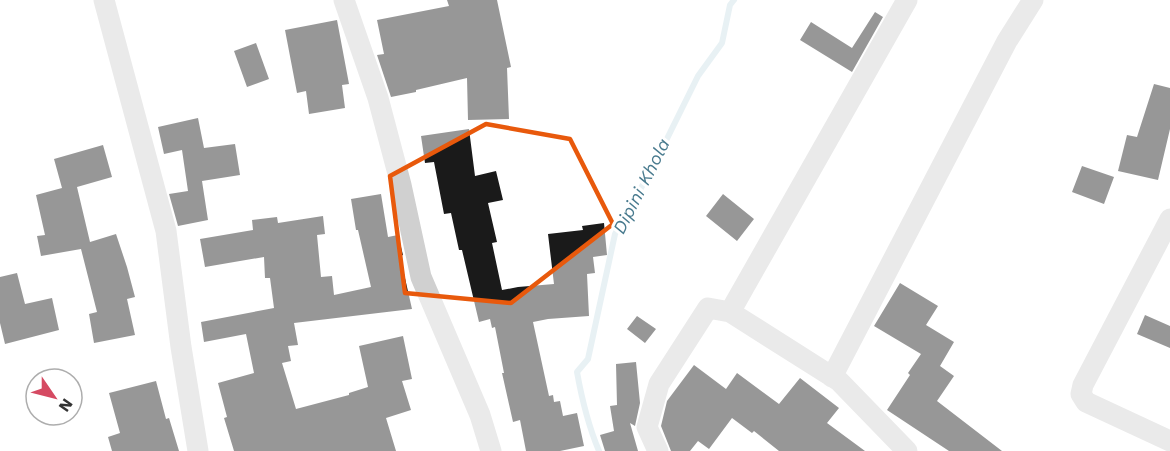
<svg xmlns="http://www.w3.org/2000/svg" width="1170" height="451" viewBox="0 0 1170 451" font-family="'Work Sans',sans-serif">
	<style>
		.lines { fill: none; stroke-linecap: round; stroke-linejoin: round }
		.stream { stroke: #cce0e7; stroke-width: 6 }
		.building { fill: #1a1a1a }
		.minor { stroke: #d0d0d0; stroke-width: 21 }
		.marked { fill: none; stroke: #e8590c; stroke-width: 4.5; stroke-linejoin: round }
		.labels { text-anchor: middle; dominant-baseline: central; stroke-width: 6; stroke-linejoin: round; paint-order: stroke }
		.water-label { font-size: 18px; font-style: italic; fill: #487a8e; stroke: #fff }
	</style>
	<rect width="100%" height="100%" fill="#fff"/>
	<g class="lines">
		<!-- stream -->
		<path class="stream" d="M599,451C588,425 582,400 577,372L588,359L615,234L654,165L698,76L722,43L730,5L734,0"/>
	</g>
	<!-- building -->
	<path class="building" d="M447,0H497L511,67L507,68L509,119L468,120L467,78L416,90V92L391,97L377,55L384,54L377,20L449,6Z
		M875,12L883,17L852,72L800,40L811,22L852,48Z
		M337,20L349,84L342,85L345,108L309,114L306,91L297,93L285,30Z
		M256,43L269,79L247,87L234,51Z
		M1154,84L1170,88V129L1158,180L1118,171L1127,135L1137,137Z
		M198,118L204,148L235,144L240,175L202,181L208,220L178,226L169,194L188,191L182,150L164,154L158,127Z
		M469,129L475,176L496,171L503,200L488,203L497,242L492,243L502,290L518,287L554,284L548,234L583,230L582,226L604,223L607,255L593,257L595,273L587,274L589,316L548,319L533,322L549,396L553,395L554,402L560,401L563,416L577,413L584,446L560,451H526L520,420L513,422L502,373H504L495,327L492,328L490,319L479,322L462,250H459L451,213L444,214L434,162L425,163L421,136Z
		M103,145L112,177L77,187L90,242L116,234L127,267L135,297L127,299L135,335L94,343L89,314L97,312L81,249L41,256L37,236L45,235L36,195L62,188L54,159Z
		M1082,166L1114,177L1104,204L1072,192Z
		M381,194L388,237L398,235L403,255L400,256L412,309L294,323L298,345L288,346L291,361L282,363L296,409L349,395V393L368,387L359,346L403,336L412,379L402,381L411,410L386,418L396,451H234L224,418L227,417L218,383L254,373L246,334L204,342L201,322L274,308L270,278H265L264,257L205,267L200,239L253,230L252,220L277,217L278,223L323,216L325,234L317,235L321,277L332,276L334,295L371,287L358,230H356L351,199Z
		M723,194L754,219L737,241L706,216Z
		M17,273L25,304L52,298L59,330L5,344L0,323V277Z
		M900,283L938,306L926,325L954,342L940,366L954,376L937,401L1002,451H949L887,410L910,375L908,373L921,354L874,326Z
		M1145,315L1170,326V348L1137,334Z
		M637,316L656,329L645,343L627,329Z
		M636,362L640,403L635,426L630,423L638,451H605L600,435L614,431L610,406L617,405L616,364Z
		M694,365L726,389L737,373L779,404L800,378L839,408L827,423L865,451H779L754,431L752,433L732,418L709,449L698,441L690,451H671L661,426L667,401Z
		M156,381L166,419L169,418L179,451H112L108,437L120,433L109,393Z"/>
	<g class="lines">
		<!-- minor -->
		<path class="minor" d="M104,0L166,231L181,347L198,451
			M344,0L378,98L401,185L421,277L480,415L491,451
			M907,0L730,312L839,381L907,451
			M1170,219L1083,385L1081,394L1086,402L1170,441
			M832,377L1007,41L1033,0
			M658,451L647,427L659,384L708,308L730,312"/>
	</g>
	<!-- marked area -->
	<path d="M0 0H1170V451H0ZM486,124L570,139L613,224L511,303L405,293L390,176Z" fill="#fff" fill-opacity=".55" fill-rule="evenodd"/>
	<path class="marked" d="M486,124L570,139L613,224L511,303L405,293L390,176Z"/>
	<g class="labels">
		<!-- water labels -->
		<g class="water-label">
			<text transform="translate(641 186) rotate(-63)">Dipini Khola</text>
		</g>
	</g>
	<!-- north arrow -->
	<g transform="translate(54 397) rotate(125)"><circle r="28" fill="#ffffff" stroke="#adadad" stroke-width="1.5"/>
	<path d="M0-4.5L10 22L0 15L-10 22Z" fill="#d54a62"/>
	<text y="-9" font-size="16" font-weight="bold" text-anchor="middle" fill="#333333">N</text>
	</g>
</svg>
